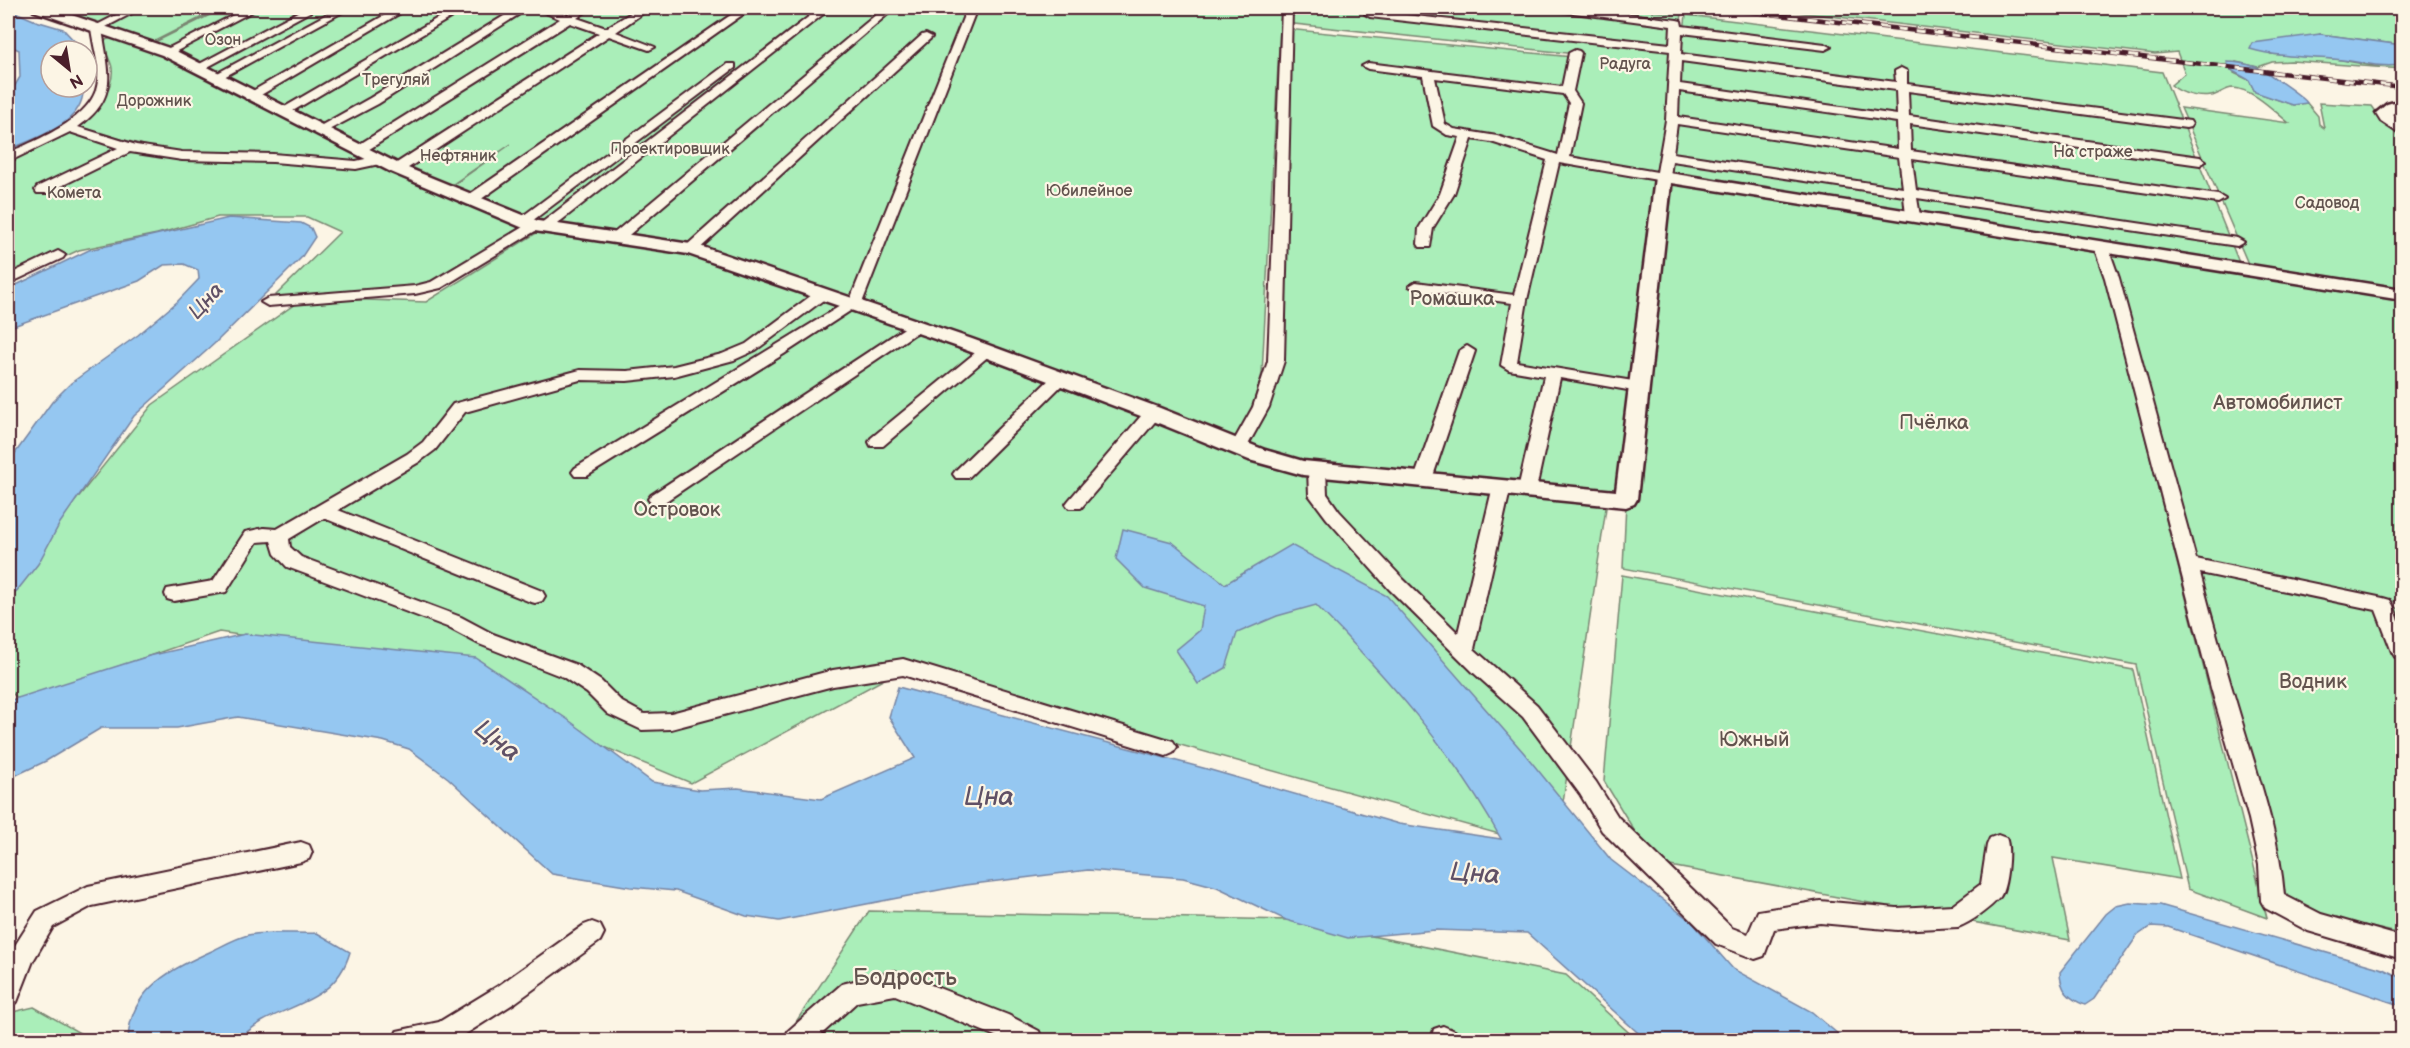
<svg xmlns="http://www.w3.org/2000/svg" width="2410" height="1048" viewBox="0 0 2410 1048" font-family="'Balsamiq Sans',sans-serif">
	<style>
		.green { fill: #aaeeb9; stroke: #7a8672; stroke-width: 1.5 }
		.water { fill: #95c7f1; stroke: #7784a2; stroke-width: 1.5 }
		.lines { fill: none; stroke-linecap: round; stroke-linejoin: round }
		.minor-casing { stroke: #4a1f2b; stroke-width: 4 }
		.tertiary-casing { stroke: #4a1f2b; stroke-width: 5 }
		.minor { fill: #fcf5e5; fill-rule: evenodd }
		.tertiary { fill: #fcf5e5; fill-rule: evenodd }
		.rail-casing { stroke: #4a1f2b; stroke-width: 4.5 }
		.rail { stroke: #fcf5e5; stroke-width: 3; stroke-dasharray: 9; stroke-linecap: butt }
		.labels { text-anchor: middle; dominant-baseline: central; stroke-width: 4.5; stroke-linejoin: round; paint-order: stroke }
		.far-park-label { font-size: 16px; fill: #62534e; stroke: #fcf5e5 }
		.park-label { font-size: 20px; fill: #62534e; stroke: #fcf5e5 }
		.water-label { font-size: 21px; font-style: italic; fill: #605166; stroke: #fcf5e5 }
		.near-park-label { font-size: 24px; fill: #62534e; stroke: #fcf5e5 }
		.near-water-label { font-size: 26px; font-style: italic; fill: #605166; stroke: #fcf5e5 }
	</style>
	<rect width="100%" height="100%" fill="#fcf5e5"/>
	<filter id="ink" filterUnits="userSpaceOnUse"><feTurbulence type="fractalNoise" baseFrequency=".0167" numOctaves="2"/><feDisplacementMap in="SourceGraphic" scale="12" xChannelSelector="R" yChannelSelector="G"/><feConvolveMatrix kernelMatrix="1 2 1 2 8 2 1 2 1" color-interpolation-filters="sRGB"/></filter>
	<g filter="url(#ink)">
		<!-- green -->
		<path class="green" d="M46,8H220L151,43Z
			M224,8H344L218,75L153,43Z
			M347,8H640L401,165L256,95L222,76Z
			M644,8H1281L1262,374L1250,413L1234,441L692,245L555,228L452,186L511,144L450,186L408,165Z
			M1285,8H1617L1682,14L1660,174L1625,495L1310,463L1243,443L1270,375L1287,29L1572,57L1564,161L1570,158L1576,54L1285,23Z
			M1760,8H2402V45L2320,34L2270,54L2336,59L2374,66L2402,65V69L2291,61L2272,62L2258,67L2236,62L2234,73L2249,80L2255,92L2293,105L2307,103L2318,116L2319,124L2324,128L2319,103L2372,106L2381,119L2402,135V290L2249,266L2181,108L2289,123C2274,111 2253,89 2233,88C2225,88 2219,95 2211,96C2199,98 2181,94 2171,85L2185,73L2177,52L2155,54Z
			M1686,15L2162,72L2240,265L1666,175Z
			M113,37L165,54L367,158L357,164L182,155L75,127C91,114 115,91 112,68C111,60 104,50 101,42Z
			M66,132L178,159L379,164L529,227L424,288L308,298L426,302L541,230L694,254L824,299L1289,472L1607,501L1556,850L905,668L691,783L389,657L219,632L20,700L8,690V585L152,405L302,299L271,300L340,232L307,217H218L157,234L79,250L8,283V162Z
			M1674,182L2097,247L2267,918L2188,889L2136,665L1623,568L1626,503Z
			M2103,247L2402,296V603L2194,561Z
			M2194,567L2402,609V934L2273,905Z
			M1622,575L2133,670L2180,879L2053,858L2070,940L1654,863L1604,781Z
			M869,911L1292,920L1566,975L1637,1040H784Z
			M34,1007L92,1040H8V1013Z"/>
		<!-- water -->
		<path class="water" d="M8,9L36,21L63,29L81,48V51H51V87H83C86,124 35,138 8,150V97L20,77L19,50L8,45Z
			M2320,34L2402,45V65C2375,68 2360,61 2333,59C2306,57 2277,57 2250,49L2253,43Z
			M2227,62C2237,62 2247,64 2256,67C2263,69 2305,98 2307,103L2293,105L2255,92L2249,80L2229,69Z
			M229,218L301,223L311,228L315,237L301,258L272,287L214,344L134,416L60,523L38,564L8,602V463L52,402L71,383L138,335L177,302L199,279L198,270L184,264L164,265L139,281L8,328V289L89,250Z
			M1123,529L1172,542L1225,584L1291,545L1387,596L1524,753L1611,860L1692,922L1733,969L1812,1012L1845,1040H1646L1527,933L1435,930L1348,938L1286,920L1217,887L1183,878L1088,870L965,885L779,921L746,916L676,891L631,887L552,874L448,778L409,749L383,741L238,717L177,728H101L46,761L8,779V701L149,656L245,634L476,658L567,719L652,782L700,790L738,788L821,799L915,758L889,717L898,687L1207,769L1399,824L1501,839C1454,752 1385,675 1316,605L1277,616L1237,633L1226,668L1198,684L1176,650L1200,630L1204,606L1145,588L1116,559Z
			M2130,903L2160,905L2383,969L2402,978V1006L2168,927L2151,926L2137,936L2094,999L2085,1005C2069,999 2060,990 2060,972L2106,914L2116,906Z
			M317,933L350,952C333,1011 272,1002 239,1040H128C130,988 172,969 214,950C224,945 236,938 248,935C265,931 298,934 317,933Z"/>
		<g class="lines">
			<!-- minor casing -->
			<g class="minor-casing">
				<path id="minor" d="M130,8H142L102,29C108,72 120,97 78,127L136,145L182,152L273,154L356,161L379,156L385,160L384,163L356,169L273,162L182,160L130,152L47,193H37L35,190L37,187L118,148L70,132L8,162V153C36,140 97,118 98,79C99,62 93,45 91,28Z
					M247,8H259L171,54H163L161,52Z
					M305,8H317L202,70H194L192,68Z
					M338,8H350L222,78L218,79L212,76Z
					M397,8H409L254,99H246L244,96Z
					M455,8H467L286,115L282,116L276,112Z
					M517,8H529L378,104L323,133H315L313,130L370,98Z
					M534,8H548L568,15L579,8H591L577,18L606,28L639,8H650L616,32L655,47L649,50L609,36L402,172H392L391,169L392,166L599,33L570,23L363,153H355L353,150L355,147L560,19Z
					M741,8H752L477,202H467L465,199L467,196Z
					M820,8H831L548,231L537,230L441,288L415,294L268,306L261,302L268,298L415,286L431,282L528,224H518L516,221L727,64H735V68L528,224L534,222L540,224Z
					M884,8H895L623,240H613L611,237L613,234Z
					M967,8H977L860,308L853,309L784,354L587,476H575L572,472L575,468L850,300Z
					M1282,8H1292L1284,361L1269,407L1244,452H1232L1230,448L1253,407L1268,361Z
					M1554,8H1580L1677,20L1681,21L1682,26L1825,44L1831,47L1825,50L1682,33L1681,54L1896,82L1895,71L1901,68L1907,71V84L2190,121L2192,124L2190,127L2186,128L1908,91L1909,116L2200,157L2206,161L2200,165L1910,124L1911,151L2218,195L2225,199L2218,203L1912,159L1916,190L2237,238L2244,242L2237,246L1917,198L1920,216L1913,220L1906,216L1904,196L1672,161L1670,177L1663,181L1559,163L1527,300L1517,362L1639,382L1647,387L1639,392L1560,378L1536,489L1533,493H1521L1518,489L1544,376L1509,370L1501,365L1512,303L1416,290L1409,286L1416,282L1514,295L1547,160L1491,142L1472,139L1454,194L1433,228L1430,247H1420L1418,244L1419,228L1440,194L1460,137L1447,135L1433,126L1423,76L1368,69L1362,66L1368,63L1562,87L1569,53L1575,50L1579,51L1581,53L1573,91L1581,103L1570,157L1657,172L1666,120L1670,51L1370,17L1365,14L1370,11L1670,44L1671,26L1559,11ZM1681,61L1896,90L1897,115L1680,84ZM1435,78L1563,94L1569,103L1558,155L1497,136L1454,129L1445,124ZM1679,91L1897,122L1898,149L1678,117ZM1677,124L1899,157L1903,188L1673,153Z
					M926,34L932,37L930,39L696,252H686L684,249L686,246L922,35Z
					M2101,243L2108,247L2119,278L2196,559L2383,598L2390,600C2401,619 2404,638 2402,660L2395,657L2392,652L2376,610L2200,573C2213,623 2227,673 2242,722C2259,779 2279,835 2284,895L2321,914L2402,937V959L2308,931L2265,908L2261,901L2259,865L2249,819L2211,688L2105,278L2094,247Z
					M58,251L65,255L63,258L8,284V275Z
					M821,291L826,292L828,295L826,298L756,350L734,360L674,376L627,381L580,380L465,412L435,450L419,462L338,510L542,591L545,596L542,601L535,603L528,601L324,518L289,539L290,547L301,557L461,617L493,634L577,665L601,681L622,702L644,714L671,713L833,670L903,659L1173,741L1177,747L1173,753L1166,756L903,675L833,686L671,729L642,730L608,714L587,693L563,677L479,644L447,627L287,567L275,554L271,541L257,542L226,592L174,601L167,599L165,594L167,589L213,581L245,532L264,528L277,529L407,454L423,442L453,404L580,370L627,371L674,366L722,354L746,344L816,292Z
					M917,321L925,326L922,329L663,503H651L648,499L651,495L912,323Z
					M986,346L991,348L994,351L991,354L883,446H871L869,442L871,438L981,348Z
					M1467,346L1475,351L1432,479L1429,483H1417L1414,479L1459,351Z
					M1060,373L1066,375L1068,378L1066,381L968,478H956L953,474L956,470L1054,375Z
					M1153,408L1159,409L1161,413L1159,417L1081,508H1069L1066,504L1069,500L1147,409Z
					M1317,464L1323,466L1326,470L1327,494L1339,511L1403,579L1458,633L1493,486L1496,482H1508L1511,486L1474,649L1537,705L1596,782L1618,817L1732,928L1748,934L1758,911L1820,901L1897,908L1953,905L1981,884L1987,845L1990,838L1998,835L2006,838C2011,848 2007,888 2000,897C1990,908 1972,922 1958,927L1897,930L1820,923L1774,929L1764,956L1755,959L1716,944L1602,831L1580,794L1523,717L1475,674L1389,589L1327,519L1309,495L1308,470L1311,466Z
					M301,842L309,845L312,852L309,859L301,862L92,906L53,927L33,961L17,1002L8,1006V964L14,947L37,911L88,886Z
					M592,922L600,925L604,933L600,941L516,1002L461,1037V1040H394L397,1031L439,1022L498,986L584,925Z
					M895,971L1008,1015L1039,1031L1042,1040H1005L895,995L857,1002L815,1040H785L788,1031L842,984Z
					M1443,1026L1455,1031L1458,1040H1431L1434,1029Z"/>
			</g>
			<!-- tertiary casing -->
			<g class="tertiary-casing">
				<path id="tertiary" d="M32,8H51L172,49L403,166L538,221L697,245L972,339L1160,408L1265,450L1303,461L1616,491L1655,177L1663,172L2402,289V300L1671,183L1637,499L1634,504L1626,507L1303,475L1249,460L1146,418L958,347L688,254L528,230L391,172L162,55L34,11Z
					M2402,100V109L2392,114L2402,123V135L2381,121L2376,113L2387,104Z"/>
			</g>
			<!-- minor -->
			<use href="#minor" class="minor"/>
			<!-- tertiary -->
			<use href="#tertiary" class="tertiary"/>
			<!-- rail casing -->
			<g class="rail-casing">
				<path id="rail" d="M1718,8L2402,87"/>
			</g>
			<!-- rail -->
			<use href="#rail" class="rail"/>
		</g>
	</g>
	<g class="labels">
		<!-- far-park labels -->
		<g class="far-park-label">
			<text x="223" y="40">Озон</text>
			<text x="1625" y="64">Радуга</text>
			<text x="396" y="80">Трегуляй</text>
			<text x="154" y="101">Дорожник</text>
			<text x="670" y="149">Проектировщик</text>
			<text x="2093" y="152">На страже</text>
			<text x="458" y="156">Нефтяник</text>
			<text x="1089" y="191">Юбилейное</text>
			<text x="74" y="193">Комета</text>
			<text x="2327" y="203">Садовод</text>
		</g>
		<!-- park labels -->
		<g class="park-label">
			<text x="1452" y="299">Ромашка</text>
			<text x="2278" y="403">Автомобилист</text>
			<text x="1934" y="423">Пчёлка</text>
			<text x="677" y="510">Островок</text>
			<text x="2313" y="682">Водник</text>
			<text x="1754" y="740">Южный</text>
		</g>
		<!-- water labels -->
		<g class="water-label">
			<text transform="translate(206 301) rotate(-48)">Цна</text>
		</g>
		<!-- near-park labels -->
		<g class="near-park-label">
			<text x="905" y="977">Бодрость</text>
		</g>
		<!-- near-water labels -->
		<g class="near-water-label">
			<text transform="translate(497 741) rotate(38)">Цна</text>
			<text x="989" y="797">Цна</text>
			<text transform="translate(1475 874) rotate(4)">Цна</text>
		</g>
	</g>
	<!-- margin -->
	<rect width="2410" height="1048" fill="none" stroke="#fcf5e5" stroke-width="30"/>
	<rect x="15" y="15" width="2380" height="1018" fill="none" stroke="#4a1f2b" stroke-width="2" filter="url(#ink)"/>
	<!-- north arrow -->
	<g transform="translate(69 69) rotate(150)"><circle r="28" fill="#fcf5e5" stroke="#b59f9b" stroke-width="1.5"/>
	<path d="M0-4.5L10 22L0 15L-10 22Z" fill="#4a1f2b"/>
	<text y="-9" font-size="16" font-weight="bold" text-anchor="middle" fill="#4a1f2b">N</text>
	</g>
</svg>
